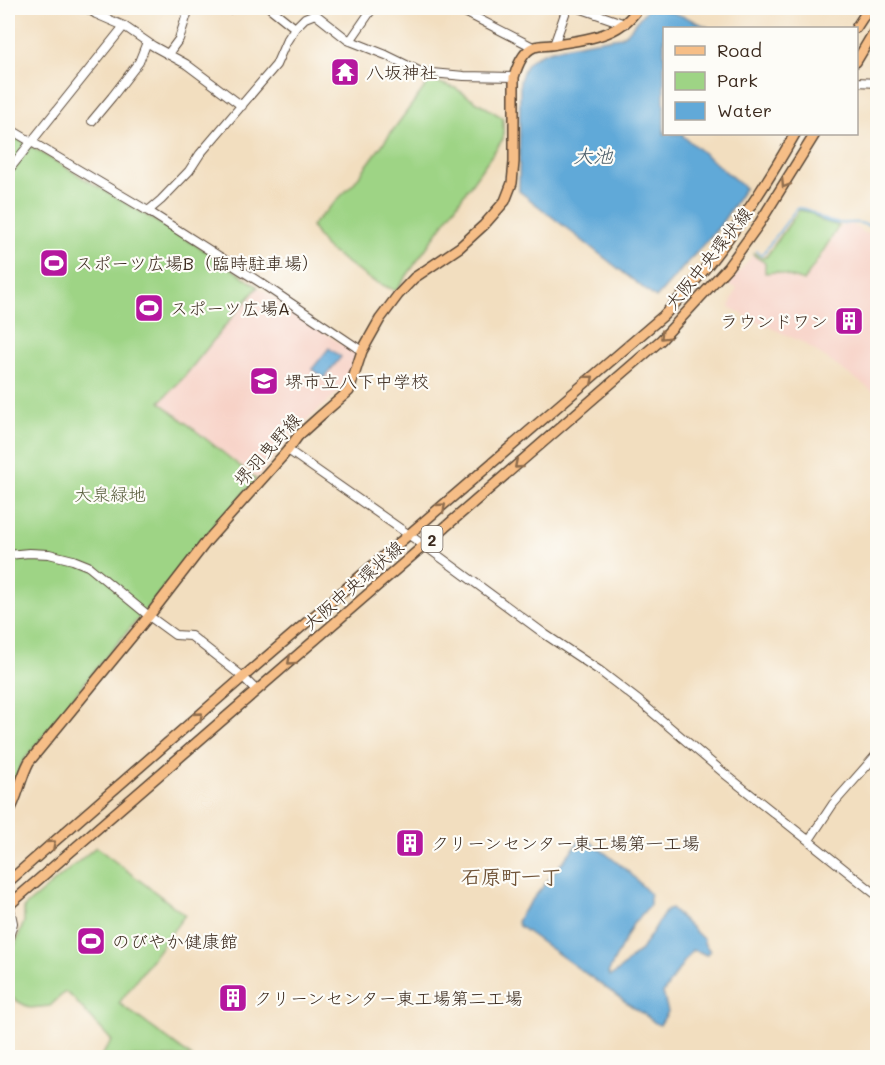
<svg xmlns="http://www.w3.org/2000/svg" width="885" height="1065" viewBox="0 0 885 1065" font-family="Mali,'Klee One',sans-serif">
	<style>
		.built { fill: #f7d1c6 }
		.green { fill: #9ed485; stroke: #6c7f52; stroke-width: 1.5 }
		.water { fill: #61a9d8; stroke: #4e6a7b; stroke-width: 1.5 }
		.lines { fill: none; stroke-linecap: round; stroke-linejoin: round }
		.stream { stroke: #61a9d8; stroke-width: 2 }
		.minor-casing { stroke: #564536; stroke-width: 10 }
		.major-casing { stroke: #564536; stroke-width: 12 }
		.minor { stroke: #fff; stroke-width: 8 }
		.major { stroke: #f6be87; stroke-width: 9 }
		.oneway { stroke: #8f6d4d }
		.labels { text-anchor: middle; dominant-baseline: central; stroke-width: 4.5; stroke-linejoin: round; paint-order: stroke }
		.shield { fill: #fdfcf7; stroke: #75695f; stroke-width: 1.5 }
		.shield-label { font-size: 16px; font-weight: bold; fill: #3b2a1e }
		.poi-label { font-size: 18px; fill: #3b2a1e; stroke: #fdfcf7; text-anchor: start }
		.street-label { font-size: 18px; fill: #3b2a1e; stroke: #fdfcf7 }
		.park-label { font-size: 18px; fill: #595d3d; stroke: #fdfcf7 }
		.water-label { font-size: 20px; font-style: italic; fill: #4a5d68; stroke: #fdfcf7 }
		.neighbourhood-label { font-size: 20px; font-weight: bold; fill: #725539; stroke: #fdfcf7 }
	</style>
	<rect width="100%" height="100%" fill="#fdfcf7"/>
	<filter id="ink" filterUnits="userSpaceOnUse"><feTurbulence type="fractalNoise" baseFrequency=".0167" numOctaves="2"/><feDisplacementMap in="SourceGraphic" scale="12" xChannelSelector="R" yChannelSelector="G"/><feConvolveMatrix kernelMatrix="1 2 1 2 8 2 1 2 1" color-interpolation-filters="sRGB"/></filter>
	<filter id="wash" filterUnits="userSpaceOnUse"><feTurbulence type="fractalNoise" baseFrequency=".008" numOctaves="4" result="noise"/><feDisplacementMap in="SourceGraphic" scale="24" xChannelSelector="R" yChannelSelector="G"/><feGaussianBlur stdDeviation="1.35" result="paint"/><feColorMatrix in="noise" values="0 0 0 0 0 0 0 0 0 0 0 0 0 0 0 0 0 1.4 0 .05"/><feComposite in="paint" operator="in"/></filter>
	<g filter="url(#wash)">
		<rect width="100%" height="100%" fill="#f2debf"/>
		<!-- built -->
		<path class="built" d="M842,225H853L866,234L868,233L877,235V394L804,343L751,319L729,307L737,288L728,285L753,255L765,263V274L775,273L804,283Z
			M258,287L356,354L346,385L293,433L257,478L160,402L184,377L229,321Z"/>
		<!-- green -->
		<path class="green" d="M430,80L455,88L503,118V139L396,291L371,280L325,247L311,226L354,183Z
			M8,133L206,251L258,287L229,321L184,377L160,402L256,479L94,671L21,764L8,799Z
			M799,210L810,212L822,221L839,226L804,281L776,272L765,273V263L753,255L754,253L762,258L766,257Z
			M96,847L185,915L119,1003L192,1057H100L112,1041L72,997L65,992L50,1006L30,1008L8,996V963L24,922V907Z"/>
		<!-- water -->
		<path class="water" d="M648,8C666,8 692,19 709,28H664V134H683V136L745,188L719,227L656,298L519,191L520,82C522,74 524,66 530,61C543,47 600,41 620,37L627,33Z
			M329,348L341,357L324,378L312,369Z
			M585,837L629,872L650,894V905L633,924L608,973L610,976C625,969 628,958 641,950L665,912L671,908L704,940V943L710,951L706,955L700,952L692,950L663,993L668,1012L660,1025C653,1024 648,1015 640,1012L519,926L517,922L521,914L580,840Z"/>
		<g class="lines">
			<!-- stream -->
			<path class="stream" d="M756,251L762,255L797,208C816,209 816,219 831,222C840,225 850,222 859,223C865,224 872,227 878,228"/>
		</g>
	</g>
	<g filter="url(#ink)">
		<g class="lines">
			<!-- minor casing -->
			<g class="minor-casing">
				<path id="minor" d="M68,8H71
					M87,8L96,14L124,26L153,46L186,64L242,106
					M224,8L228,10L230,8
					M270,8L295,28
					M457,8L533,47
					M579,8L625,24
					M350,41L370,12L372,8
					M554,45L567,8
					M168,54L179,39L189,8
					M856,82L878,83
					M92,121L112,97L139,62L147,42
					M8,128L148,211L261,283L362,351
					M8,171L124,26
					M148,211L161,200L189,171L200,154L276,65L286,42L295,28L305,18L315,14L348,40L386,55L421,72L464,76L514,77
					M288,450L432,551L546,635L600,671L639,701L725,774L878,896
					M8,555L29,553L49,554L73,560L88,566L149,616L175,635L191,636L243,677L256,690
					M809,840L833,804L878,753
					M8,941L13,923L9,904"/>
			</g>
			<!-- major casing -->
			<g class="major-casing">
				<path id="major" d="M856,28L869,8
					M856,62L878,25
					M8,814C18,798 20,779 29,762L149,616L207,541L288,450L298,436L319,417L349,391L362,351L380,319L398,295L414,278L460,247L484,225L505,201L512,183L514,162V77C517,67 523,51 534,47C541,45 550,46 557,44C579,40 605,38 623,24C630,20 634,13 639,8
					M8,882L235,684L663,316C676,303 688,289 700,275C736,231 767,183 795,134
					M8,906L661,340L728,267L759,224L815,134"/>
			</g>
			<!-- minor -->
			<use href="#minor" class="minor"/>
			<!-- major -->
			<use href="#major" class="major"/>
		</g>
		<!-- one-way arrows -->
		<defs><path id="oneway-chevron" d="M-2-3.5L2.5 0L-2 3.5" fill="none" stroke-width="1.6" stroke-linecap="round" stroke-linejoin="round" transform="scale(1.5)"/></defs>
		<g class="oneway">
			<use href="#oneway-chevron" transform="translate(785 184) rotate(122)"/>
			<use href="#oneway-chevron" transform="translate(664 336) rotate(135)"/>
			<use href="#oneway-chevron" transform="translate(590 379) rotate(-40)"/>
			<use href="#oneway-chevron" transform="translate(518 465) rotate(139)"/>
			<use href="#oneway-chevron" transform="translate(442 507) rotate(-41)"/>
			<use href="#oneway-chevron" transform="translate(291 661) rotate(139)"/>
			<use href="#oneway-chevron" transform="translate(199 716) rotate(-41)"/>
			<use href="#oneway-chevron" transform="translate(52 844) rotate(-41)"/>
		</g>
	</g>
	<!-- icons -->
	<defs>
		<g id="temple-square" transform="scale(1.5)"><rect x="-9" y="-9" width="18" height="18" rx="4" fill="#b5179e" stroke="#fdfcf7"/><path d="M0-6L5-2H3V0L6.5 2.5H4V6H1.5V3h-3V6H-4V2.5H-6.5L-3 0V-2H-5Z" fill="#fff"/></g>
		<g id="stadium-square" transform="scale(1.5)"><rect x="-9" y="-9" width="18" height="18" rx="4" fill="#b5179e" stroke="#fdfcf7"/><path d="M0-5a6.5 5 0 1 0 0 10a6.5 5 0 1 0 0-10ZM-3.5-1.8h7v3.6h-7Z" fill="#fff"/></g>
		<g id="building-square" transform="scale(1.5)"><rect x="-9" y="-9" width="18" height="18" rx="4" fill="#b5179e" stroke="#fdfcf7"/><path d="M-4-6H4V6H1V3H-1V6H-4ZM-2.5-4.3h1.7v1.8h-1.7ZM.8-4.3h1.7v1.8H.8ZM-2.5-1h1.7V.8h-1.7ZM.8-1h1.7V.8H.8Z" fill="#fff"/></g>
		<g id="school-square" transform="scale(1.5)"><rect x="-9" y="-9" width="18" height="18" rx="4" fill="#b5179e" stroke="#fdfcf7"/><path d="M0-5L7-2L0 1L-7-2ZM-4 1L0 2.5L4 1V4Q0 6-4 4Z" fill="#fff"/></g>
	</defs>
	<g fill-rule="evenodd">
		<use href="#temple-square" x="345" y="72"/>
		<use href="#stadium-square" x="54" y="263"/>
		<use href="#stadium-square" x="149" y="308"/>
		<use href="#building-square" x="849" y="321"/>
		<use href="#school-square" x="264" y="381"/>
		<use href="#building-square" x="410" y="843"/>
		<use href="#stadium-square" x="91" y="941"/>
		<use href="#building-square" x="233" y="998"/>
	</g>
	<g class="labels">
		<!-- shield labels -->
		<rect class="shield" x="421.5" y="526" width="21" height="26" rx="4.5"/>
		<g class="shield-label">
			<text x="432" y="539">2</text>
		</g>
		<!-- poi labels -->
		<g class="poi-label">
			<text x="366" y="72">八坂神社</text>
			<text x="75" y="263">スポーツ広場B（臨時駐車場）</text>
			<text x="170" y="308">スポーツ広場A</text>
			<text x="828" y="321" text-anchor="end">ラウンドワン</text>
			<text x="285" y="381">堺市立八下中学校</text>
			<text x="431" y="843">クリーンセンター東工場第一工場</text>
			<text x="112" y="941">のびやか健康館</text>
			<text x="254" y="998">クリーンセンター東工場第二工場</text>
		</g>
		<!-- street labels -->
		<g class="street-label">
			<text transform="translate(708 258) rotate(-51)">大阪中央環状線</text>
			<text transform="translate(267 449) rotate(-48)">堺羽曳野線</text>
			<text transform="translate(353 585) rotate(-41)">大阪中央環状線</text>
		</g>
		<!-- park labels -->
		<g class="park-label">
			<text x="110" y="494">大泉緑地</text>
		</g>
		<!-- water labels -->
		<g class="water-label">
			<text x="593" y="155">大池</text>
		</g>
		<!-- neighbourhood labels -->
		<g class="neighbourhood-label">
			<text x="511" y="876">石原町一丁</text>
		</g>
	</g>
	<!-- margin -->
	<rect width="885" height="1065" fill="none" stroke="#fdfcf7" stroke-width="30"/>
	<!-- legend -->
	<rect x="663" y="27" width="195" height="108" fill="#fdfcf7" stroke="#afa8a0" stroke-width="1.5"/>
	<rect x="675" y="46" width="30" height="9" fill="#f6be87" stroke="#afa8a0" stroke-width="1.5"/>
	<text x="717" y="57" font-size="18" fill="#3b2a1e">Road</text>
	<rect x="675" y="72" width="30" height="18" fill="#9ed485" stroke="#afa8a0" stroke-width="1.5"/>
	<text x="717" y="87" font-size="18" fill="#3b2a1e">Park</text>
	<rect x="675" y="102" width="30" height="18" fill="#61a9d8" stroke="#afa8a0" stroke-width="1.5"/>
	<text x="717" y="117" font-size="18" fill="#3b2a1e">Water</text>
</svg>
